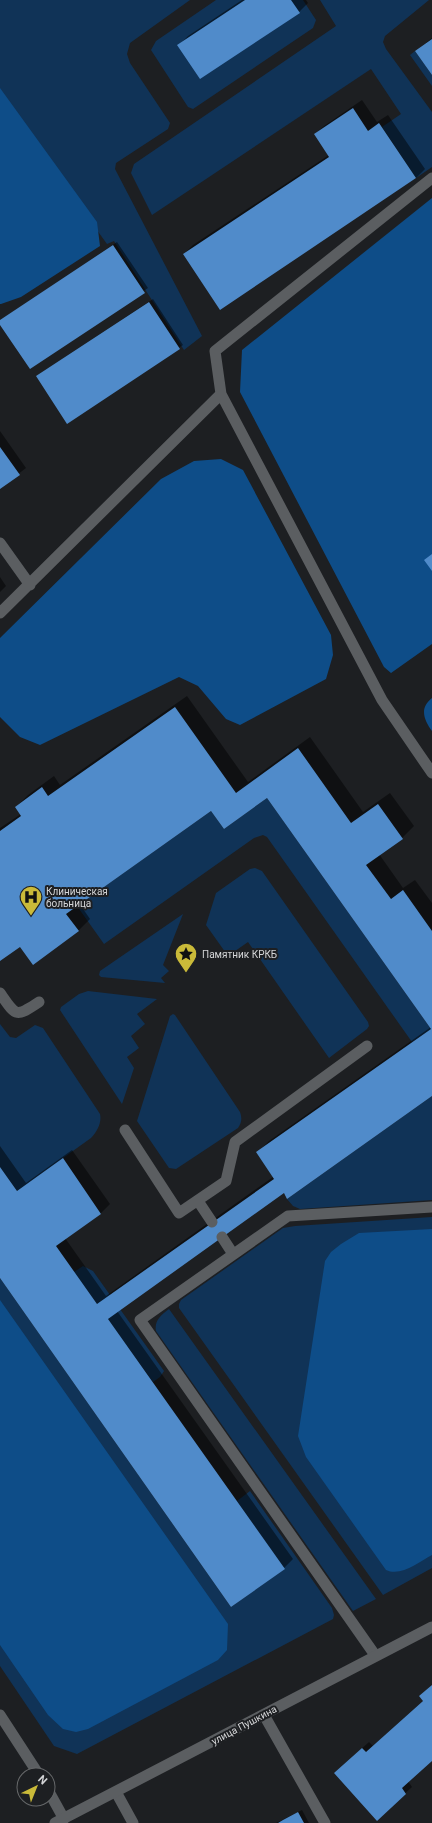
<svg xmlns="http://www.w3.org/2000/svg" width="432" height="1823" viewBox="0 0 432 1823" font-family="Roboto,sans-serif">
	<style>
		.green { fill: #103357 }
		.forest { fill: #0e4d88 }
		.shadow { fill: #0007 }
		.building { fill: #508bca }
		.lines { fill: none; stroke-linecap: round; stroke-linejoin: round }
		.service { stroke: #5b5e61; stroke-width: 11 }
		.tertiary { stroke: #5b5e61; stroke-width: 11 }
		.labels { text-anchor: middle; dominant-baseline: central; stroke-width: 4; stroke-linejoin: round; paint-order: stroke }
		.poi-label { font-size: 10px; fill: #d4d5d7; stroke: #1d1f22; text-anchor: start }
		.street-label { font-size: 10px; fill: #d4d5d7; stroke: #1d1f22 }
	</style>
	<rect width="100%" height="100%" fill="#1d1f22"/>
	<!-- green -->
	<path class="green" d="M0,0H190L130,43L127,54L130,63L170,123L168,129L116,163L115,169L202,336L184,350L114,241L107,244L0,96Z
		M216,0H303L316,20L313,28L193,109L188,107L151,50L156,41Z
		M320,0H429L385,36L383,42L386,49L432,112V167L416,178L382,127L401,114L371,69L152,215L131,173L134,164L336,26Z
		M415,51L432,75V86L410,55Z
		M267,798L431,1029L412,1042L267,837L263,835L254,838L104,944L77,906L211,811L224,829Z
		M255,868L262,871L368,1022L369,1026L367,1029L329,1058L248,942L228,956L206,925L216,893L250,869Z
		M183,914L163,965L169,971L161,978L165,983L101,977L99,975L100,971Z
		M88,991L157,999L137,1014L145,1024L131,1036L139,1048L127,1057L134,1068L122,1104L60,1010L61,1007L79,994Z
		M173,1014L175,1015L240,1112C242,1118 242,1122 238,1128L176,1169L169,1168L137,1121L170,1016Z
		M0,1024L10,1037L16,1038L35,1025L43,1028L100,1114C102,1123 97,1132 91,1138L17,1191L0,1167Z
		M432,1096V1200L300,1209L293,1206L287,1199Z
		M432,1217V1568L383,1595L179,1308V1304L181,1300L283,1228L295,1226Z
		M83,1266L93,1271L164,1371L160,1377L153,1382L74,1272Z
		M0,1278L231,1607L284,1569L237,1501L250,1491L332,1608L334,1615L333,1619L77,1754L54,1746L0,1666Z
		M169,1309L376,1599L353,1611L156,1331C154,1321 161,1315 169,1309Z"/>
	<!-- forest -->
	<path class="forest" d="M0,88L97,222L100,246L21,297L1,304H0Z
		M432,198V644L391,673L384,667L240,392L242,350Z
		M221,459L243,470L331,635L333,655L326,679L240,725L226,719L198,686L179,677L40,745L20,737L0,717V638L161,479L194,461Z
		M432,698V731C424,720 419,708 432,698Z
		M432,1229V1555C419,1562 401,1577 386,1570L306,1457L298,1436L325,1261L331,1252L341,1244L359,1233Z
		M0,1300L228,1624L227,1650L218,1660L88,1729L76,1732L63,1729L48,1715L0,1645Z"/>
	<!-- shadow -->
	<path class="shadow" d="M242,0H306L308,3L299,12L179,45L188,36Z
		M432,38V73L416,51Z
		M362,100L377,122L388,115L425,169L416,178L184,254L193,245L329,155L315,134L324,126Z
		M117,242L148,288L30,368L0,321Z
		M153,299L183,345L67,422L41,373Z
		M0,431L26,468L0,488Z
		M0,577L6,586L0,592Z
		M187,696L248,782L310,737L363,812L390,793L414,826L402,838L379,854L403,888L415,880L432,903V1095L284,1192L117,1311L293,1559L284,1568L0,1276V1146L26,1183L72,1150L110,1204L101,1213L65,1238L106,1296L273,1177L257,1153L269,1141L431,1027L268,797L211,809L79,903L90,919L78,931L20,945L0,959V828L21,814L16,807L28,795L54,776L60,785Z
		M432,1685V1760L408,1781L412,1787L377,1819L342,1766L369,1742L373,1746L424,1700Z
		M302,1810L309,1823H276Z"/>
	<!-- building -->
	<path class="building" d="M245,0H291L300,13L200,79L177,45Z
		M432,39V75L415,51Z
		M353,108L368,131L379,123L416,178L220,310L183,254L329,157L314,134Z
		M113,245L145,293L30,369L0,325V320Z
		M149,302L180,349L67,424L36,376Z
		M0,447L20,475L0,489Z
		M432,554V571L424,560Z
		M175,707L236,793L298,748L351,823L378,804L403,839L366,865L391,899L403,890L432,931V1096L287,1199L284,1193L108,1319L285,1569L231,1607L0,1278V1167L17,1191L63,1158L101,1214L56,1246L97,1304L274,1179L256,1152L431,1029L267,798L224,829L211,811L66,914L79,931L33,965L20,947L0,961V831L21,816L15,807L42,787L48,796Z
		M432,1685V1761L402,1788L406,1794L377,1821L334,1773L362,1748L366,1752L423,1701L419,1696Z
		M298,1812L304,1823H278L283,1820Z"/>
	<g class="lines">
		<!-- service -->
		<path class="service" d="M432,178L215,351L221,394L382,700L432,773
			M0,543L30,585
			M0,613L221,394
			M0,993C16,1016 15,1018 39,1002
			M125,1130L179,1213L226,1181L235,1142L367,1046
			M198,1201L212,1222
			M222,1237L233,1254
			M375,1655L140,1320L288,1216L432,1207
			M0,1715L39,1775
			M264,1715L325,1823
			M48,1790L64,1819
			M116,1792L133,1823"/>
		<!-- tertiary -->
		<path class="tertiary" d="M55,1823L432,1627"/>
	</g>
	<!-- icons -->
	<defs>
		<g id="hospital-pin" transform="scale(1.15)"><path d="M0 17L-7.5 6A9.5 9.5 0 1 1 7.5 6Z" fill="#caba39" stroke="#1d1f22"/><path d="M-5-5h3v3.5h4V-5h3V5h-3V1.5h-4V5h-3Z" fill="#111"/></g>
		<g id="sight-pin" transform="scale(1.15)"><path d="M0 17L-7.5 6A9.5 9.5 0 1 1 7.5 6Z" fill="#caba39" stroke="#1d1f22"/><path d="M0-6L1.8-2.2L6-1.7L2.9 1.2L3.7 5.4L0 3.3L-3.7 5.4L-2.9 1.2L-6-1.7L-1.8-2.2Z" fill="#111"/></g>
	</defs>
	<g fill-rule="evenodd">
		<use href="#hospital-pin" x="31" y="897"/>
		<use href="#sight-pin" x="186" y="954"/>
	</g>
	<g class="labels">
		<!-- poi labels -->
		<g class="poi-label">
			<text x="46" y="891">Клиническая<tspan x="46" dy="12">больница</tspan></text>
			<text x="202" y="954">Памятник КРКБ</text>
		</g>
		<!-- street labels -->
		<g class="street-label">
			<text transform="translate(244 1725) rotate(-28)">улица Пушкина</text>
		</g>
	</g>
	<!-- north arrow -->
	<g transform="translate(36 1787) rotate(43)"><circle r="19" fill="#1d1f22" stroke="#66686a"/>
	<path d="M0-3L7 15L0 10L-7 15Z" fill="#caba39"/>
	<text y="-6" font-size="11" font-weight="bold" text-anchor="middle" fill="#d4d5d7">N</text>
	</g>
</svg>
